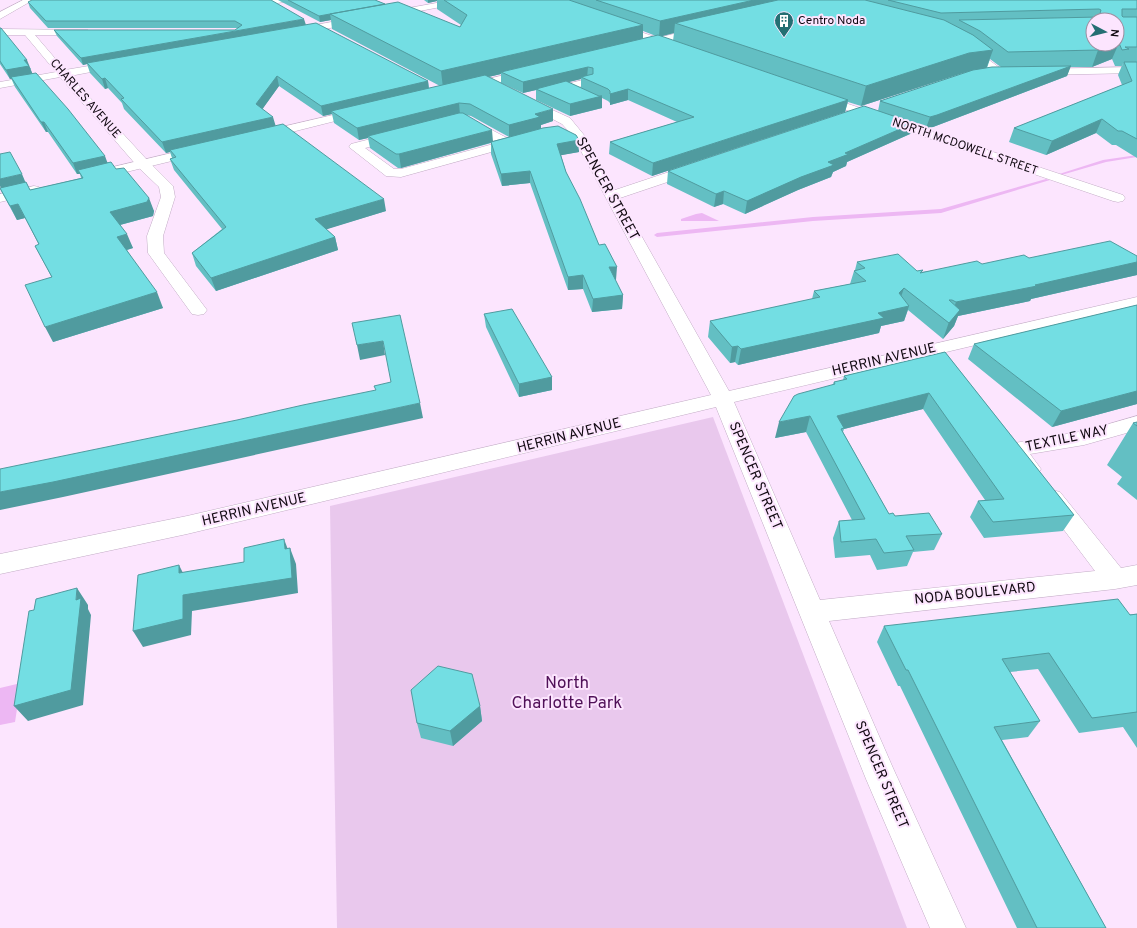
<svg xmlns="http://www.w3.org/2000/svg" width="1137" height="928" viewBox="0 0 1137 928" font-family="Overpass,sans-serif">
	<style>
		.green { fill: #e9c8ed }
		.water { fill: #edb7f3 }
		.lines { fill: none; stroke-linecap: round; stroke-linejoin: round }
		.stream { fill: #edb7f3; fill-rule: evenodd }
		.street-casing { stroke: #c2acc5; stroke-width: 1 }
		.secondary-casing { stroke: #c2acc5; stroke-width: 1 }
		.street { fill: #fff; fill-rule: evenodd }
		.secondary { fill: #fff; fill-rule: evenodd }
		.wall { fill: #63bfc3; fill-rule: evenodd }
		.shaded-wall { fill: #509b9f }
		.building { fill: #73dee3; stroke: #509b9f }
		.labels { text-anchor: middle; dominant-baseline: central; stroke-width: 4; stroke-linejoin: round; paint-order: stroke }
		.far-poi-label { font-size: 12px; fill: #110911; stroke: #fce5fe; text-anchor: start }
		.far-street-label { font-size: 12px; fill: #110911; stroke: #fce5fe }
		.street-label { font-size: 14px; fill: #110911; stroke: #fce5fe }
		.near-park-label { font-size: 17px; fill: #501058; stroke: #fce5fe }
	</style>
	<rect width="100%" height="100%" fill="#fce5fe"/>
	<!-- green -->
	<path class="green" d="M713,417L907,928H337L330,506Z"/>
	<!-- water -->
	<path class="water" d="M702,213L719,221H681V219L696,214Z
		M21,683L15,722L0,725V688Z"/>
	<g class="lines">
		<!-- stream -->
		<path class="stream" d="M1137,155V157L1106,162L1058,176L1056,175L1103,160Z
			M1046,179L1050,180L941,213L813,221L657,237L654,235L657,233L813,217L941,209Z"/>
		<!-- street casing -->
		<g class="street-casing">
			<path id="street" d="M23,0H33L0,19V12Z
				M269,0H285L284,2L272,4L268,2Z
				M453,0H471L467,2L293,35L288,32L293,29Z
				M614,23L679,45L681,47L676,50L673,49L611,28L609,26Z
				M0,29L88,30L90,32L85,35H35L65,70L118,61L122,62L123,64L122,66L70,76L148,161L173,186L175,197L163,236L164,253L207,310L204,314L198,315L192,314L148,253L147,236L161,197L159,187L138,167L60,77L0,88V82L56,72L25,35H0Z
				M964,43L967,44L1004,71L1005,73L1004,75H996L961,48L959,46L961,44Z
				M1137,67V73L1038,75L1033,72L1038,69Z
				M587,79L591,80L592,82L591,84L546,95L541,92L542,90Z
				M818,94L1123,195L1125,198L1123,201L1118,202L1113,201L814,99L812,97L814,95Z
				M526,98L570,118L584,135L615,190L690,165H700L702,168L700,171L620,198L729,391L1137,297V307L734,402L820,600L1095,571L1040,498L1044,492L1052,490L1060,492L1121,568L1137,565V585L1115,589L829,621L893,768L966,928H930L866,779L716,407L187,534L0,574V554L187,516L711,395L573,136L562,124L522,103L520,101L522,99Z
				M467,117L509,139L520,136L524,137L526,140L524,143L401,177L386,176L349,147L351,144L398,132L402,133L404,136L402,139L365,148L394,169H401L497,143L463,124L461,121L463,118Z
				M1137,416V430L1084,445L1030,454L1041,469L1038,474C1020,479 1013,464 1004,450L1007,445L1015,443L1084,431Z"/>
		</g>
		<!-- secondary casing -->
		<g class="secondary-casing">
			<path id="secondary" d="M703,27L706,28L708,30L706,32L639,48L634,45L636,43Z
				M530,69L534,70L535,72L534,74L466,90L461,87L462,85Z
				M363,108L367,109L369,111L367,113L260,140L256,139L254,136L256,133Z
				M201,146L205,147L207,150L205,153L97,179L92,178L90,175L92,172Z
				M34,186L39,187L41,190L39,193L0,202V194Z"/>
		</g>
		<!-- street -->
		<use href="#street" class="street"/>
		<!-- secondary -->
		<use href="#secondary" class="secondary"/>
	</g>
	<!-- wall -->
	<path class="wall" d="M278,0H375L385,4L460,27L461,25L437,9V1L428,3L424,0H1137V158L1116,145H1112L1096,133L1046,155L1009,142L1014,128L1122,85L1118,75L1123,63L1122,66H1115L1112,59L1092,67H1070L1067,76L933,127L926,128L913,124L910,134L847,162L846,166L833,172L831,177L798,190L745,214L723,204L714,207L667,184L668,171L878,111L880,101L968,72L963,73L861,106L848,102L845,112L652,176L609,154L610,142L677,122L628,100L610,105V103L608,101L602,98V108L570,116L536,100V90L523,93L501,83V74L488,77L553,121L541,125V129L579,140V152L561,155L566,172L599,245L616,280H615L623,295L622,309L592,312L583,289L568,290L530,183L502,186L491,154V143L401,168H398L370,148L368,138L359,140L334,123L332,114L323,116L279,86L262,109L275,126L386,211L326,229L335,237L338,250L216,291L196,266L192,253L222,229L174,170L170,159L172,158L170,152L166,153L124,109L122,103L108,88L105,89L90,73L87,64L83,65L57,36L54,30H235L238,28H48L30,8L28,2L306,25L428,81L429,88L440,86L332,29L331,20L320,22ZM643,31L656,36L643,39ZM674,33L673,41L660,36ZM990,59L998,65L1001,67L987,68ZM581,79V88L568,82ZM466,115L471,116L509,137L493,141Z
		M0,28L31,69H30L32,73L108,163L116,169L154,211L153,216L120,225L133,248L127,250L163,308L53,342L52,278L35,246L39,245L25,218L17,220L0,189L26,182L30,190L81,178L80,174H77L48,132H46L15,87L11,78L10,79L0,64Z
		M1137,256V275L1031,299L1030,301L958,316L954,326L943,339L908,310L904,321L881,326L879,333L738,365L735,362L730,363L708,337L710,321L812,299L814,291L850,284L854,271L855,270L857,262L917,271L923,270L922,272L1029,258Z
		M1137,305V404L1052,427L968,359L974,344Z
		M484,314L552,377V390L519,397L486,327Z
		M945,352L1074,515L1063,531L984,538L970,517L978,501L985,500L923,409L844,429L843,432L889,514L942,534L934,550L913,552L907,566L877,570L870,555L835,558L833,538L839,521L852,520L806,432L775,438L833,384L834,382L843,380L844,376Z
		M1137,422V500L1117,484L1122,477L1107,465L1133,423Z
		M1137,614V748L1123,727L1079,733L1038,669L1010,672L1040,721L1028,737L1002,740L1106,928H1017L900,686H898L877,642L884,626Z
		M480,706L482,721L453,746L421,738L417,723Z"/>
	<!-- shaded-wall -->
	<path class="shaded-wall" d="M428,0H437V1L428,3Z
		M754,0H809L675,23L674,33L659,37L660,21Z
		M330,14L331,20L320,22L319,16Z
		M304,19L306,25L87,63V64L83,65L81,58Z
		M643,25V40L501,72V74L443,88L441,71Z
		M1117,43H1119L1112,59L1092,67L1098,50L1115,44H1117Z
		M993,50L986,69L963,73L861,106L866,86L969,53Z
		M24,60H27L33,75L10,79L6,70Z
		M1071,66L1067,76L933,127L926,128L930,117Z
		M588,67L587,78L581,77V79L538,90L536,89V90L523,93V82Z
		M277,76L279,86L259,114L256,104Z
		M105,78L108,88L105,89L102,79Z
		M428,81L429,91L331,111L332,114L323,116L321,106Z
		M628,89V100L610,105V94Z
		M602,96V108L570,116V104Z
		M848,100L845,112L652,176L653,163Z
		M459,103L460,115L368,136V138L359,140L357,128Z
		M553,109V121L541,125V129L509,137V125L535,114Z
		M273,117L276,127L170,150V152L166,153L162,142Z
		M1102,119L1096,133L1046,155L1052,141Z
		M41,122H44L48,132H46Z
		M914,123L910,134L847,162L846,166L833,172L831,177L798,190L745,214L747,201L845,153Z
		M492,130L493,142L401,168L399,154Z
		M579,140V152L557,156V144Z
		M105,156L109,167L78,170L80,174H77L73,163Z
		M530,171V183L502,186L501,174Z
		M22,174L27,186L3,192L0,186V179Z
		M724,191L723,204L714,207L716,194Z
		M149,198L154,211L153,216L116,226L110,212Z
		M384,199L386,211L318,232L315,219Z
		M18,204L25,218L17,220L10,206Z
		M127,234L133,248L123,251L117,237Z
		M335,237L338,250L216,291L211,278Z
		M1137,262V275L1031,299L1030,301L958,316L954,326L943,339L956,302Z
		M609,267H617L616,280L609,281Z
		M583,275V289L568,290V277Z
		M904,288L899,303V293Z
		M157,292L163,308L53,342L45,327Z
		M623,295L622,309L592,312L593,299Z
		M909,306L904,321L881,326L879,333L738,365L741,349L878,313Z
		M383,341L385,355L360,360L357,345Z
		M738,346L735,362L730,363L732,347Z
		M552,377V390L519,397V384Z
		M1137,391V404L1052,427L1061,411Z
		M929,393L923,409L844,429L837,416Z
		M420,403L423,418L63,497L0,510V492Z
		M810,416L806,432L775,438L779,422Z
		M284,539L290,555L285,549Z
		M290,548L296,564L298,593L192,611L191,635L143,647L133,631L183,595Z
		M179,565L187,581L179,573Z
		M77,588L88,605V609L91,615L83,705L28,721L14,706L76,600Z
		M480,706L482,721L453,746L450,731Z"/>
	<!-- building -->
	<path class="building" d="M32,0H271L304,19L81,58L54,30H235L242,25L235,21H46L28,2Z
		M288,0H375L385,4L319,16Z
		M444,0H569L643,25L441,71L330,14L398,2L460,27L467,15Z
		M596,0H754L660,21Z
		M778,0H865L944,20L973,35L993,50L969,53L866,86L675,23Z
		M888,0H1137V9H1122V16L1123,17H1137V47H1125L1129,49L1122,50L1119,43H1117V20H1093V44H1115L1098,50L1008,52L980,31L959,20L1099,17L1101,10L1099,9L941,13Z
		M316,23L428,81L321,106L277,76L256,104L273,117L162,142L121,99L124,98L105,78L102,79L87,63Z
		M0,28H1L27,60H24L29,66L6,70L0,61Z
		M658,35L848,100L653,163L610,142L694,117L628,89L610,94V91L608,89L581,77L593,74V68L588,67L523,82L501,72Z
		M1124,62H1137V139L1122,131H1118L1102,119L1052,141L1014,128L1132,81Z
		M1071,66L937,115L930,117L880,101L973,70L992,67Z
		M36,73L68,109L105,156L73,163L44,122H41L11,77Z
		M485,75L553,109L535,114L540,117L509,125L470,104L459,103L357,128L331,111Z
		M566,81L599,96H602L570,104L536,89Z
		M864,106L914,123L845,153L849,154L828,162L834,165L801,177L747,201L724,191L716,194L668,171Z
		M459,113H463L492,130L399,154H396L368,136Z
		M283,124L384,199L315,219L335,237L211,278L192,253L226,227L170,159L176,157L170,150Z
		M558,126L576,135L579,140L557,144L566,172L580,199L599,245L605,244L617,267H609L623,295L593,299L583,275L568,277L530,171L501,174L491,142L543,128Z
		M10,152L22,174L0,179V154Z
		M111,162L116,169L124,168L149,198L147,202L110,212L127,234L117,237L157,292L45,327L25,285L52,277L35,246L39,244L18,204L10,206L0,188L26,182L30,190L83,178L78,170Z
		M1110,241L1137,256V262L1035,285L1037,286L956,302L952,300H949L960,310L949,323L904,288L899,293L909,306L878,313L884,318L741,349L738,346L732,347L710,321L820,297L814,291L866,281L854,271L865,268L857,262L898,254L917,271L923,270L920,273L977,261L982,264L1024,255L1029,258Z
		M1137,305V391L1061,411L974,344Z
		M512,309L552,377L519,384L484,314Z
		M400,315L420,403L53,482L0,492V469L237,420L303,405L376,390L374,386L391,382L383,341L357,345L352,323Z
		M945,352L1074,515L993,522L978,501L1004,499L929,393L837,416L844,428L841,429L889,514L893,513L895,516L929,513L942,534L906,536L914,550L884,553L876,539L841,542L839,521L865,519L810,416L779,422L794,396L798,394L835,384L834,382L847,379L844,376Z
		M1137,422V426L1133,423Z
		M284,539L285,549L290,548L292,578L183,595V619L133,631L138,575L179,565V573L244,562V548Z
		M77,588L76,600L81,598L71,690L14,706L29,611L34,610L36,599Z
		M1118,599L1130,615L1137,614V712L1092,718L1049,653L1002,659L1040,721L994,727L1106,928H1037L908,670H906L884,626Z
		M438,666L472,674L480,706L450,731L417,723L411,690Z"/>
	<!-- icons -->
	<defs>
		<g id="building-pin" transform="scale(1)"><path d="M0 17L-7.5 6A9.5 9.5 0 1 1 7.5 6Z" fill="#246f73" stroke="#fce5fe"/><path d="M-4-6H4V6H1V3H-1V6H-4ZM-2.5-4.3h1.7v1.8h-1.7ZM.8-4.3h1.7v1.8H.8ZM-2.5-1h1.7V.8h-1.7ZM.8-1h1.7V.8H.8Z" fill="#fff"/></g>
	</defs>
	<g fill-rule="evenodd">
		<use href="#building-pin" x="784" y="21"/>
	</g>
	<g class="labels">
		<!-- far-poi labels -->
		<g class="far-poi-label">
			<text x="798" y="21">Centro Noda</text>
		</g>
		<!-- far-street labels -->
		<g class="far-street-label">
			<text transform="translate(85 99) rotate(49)">CHARLES AVENUE</text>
			<text transform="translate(965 147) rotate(19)">NORTH MCDOWELL STREET</text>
		</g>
		<!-- street labels -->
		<g class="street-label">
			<text transform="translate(607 189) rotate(61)">SPENCER STREET</text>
			<text transform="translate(884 360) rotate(-13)">HERRIN AVENUE</text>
			<text transform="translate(569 436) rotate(-14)">HERRIN AVENUE</text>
			<text transform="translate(1067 439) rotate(-12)">TEXTILE WAY</text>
			<text transform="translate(755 476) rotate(67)">SPENCER STREET</text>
			<text transform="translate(254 510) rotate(-13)">HERRIN AVENUE</text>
			<text transform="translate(975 594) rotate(-6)">NODA BOULEVARD</text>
			<text transform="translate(881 775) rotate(67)">SPENCER STREET</text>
		</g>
		<!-- near-park labels -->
		<g class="near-park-label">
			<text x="567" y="684">North<tspan x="567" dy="20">Charlotte Park</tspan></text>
		</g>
	</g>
	<!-- north arrow -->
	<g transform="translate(1105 32) rotate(97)"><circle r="19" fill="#fce5fe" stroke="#9e8d9f"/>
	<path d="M0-3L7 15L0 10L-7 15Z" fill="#246f73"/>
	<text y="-6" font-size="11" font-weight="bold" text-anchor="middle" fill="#110911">N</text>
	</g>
</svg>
